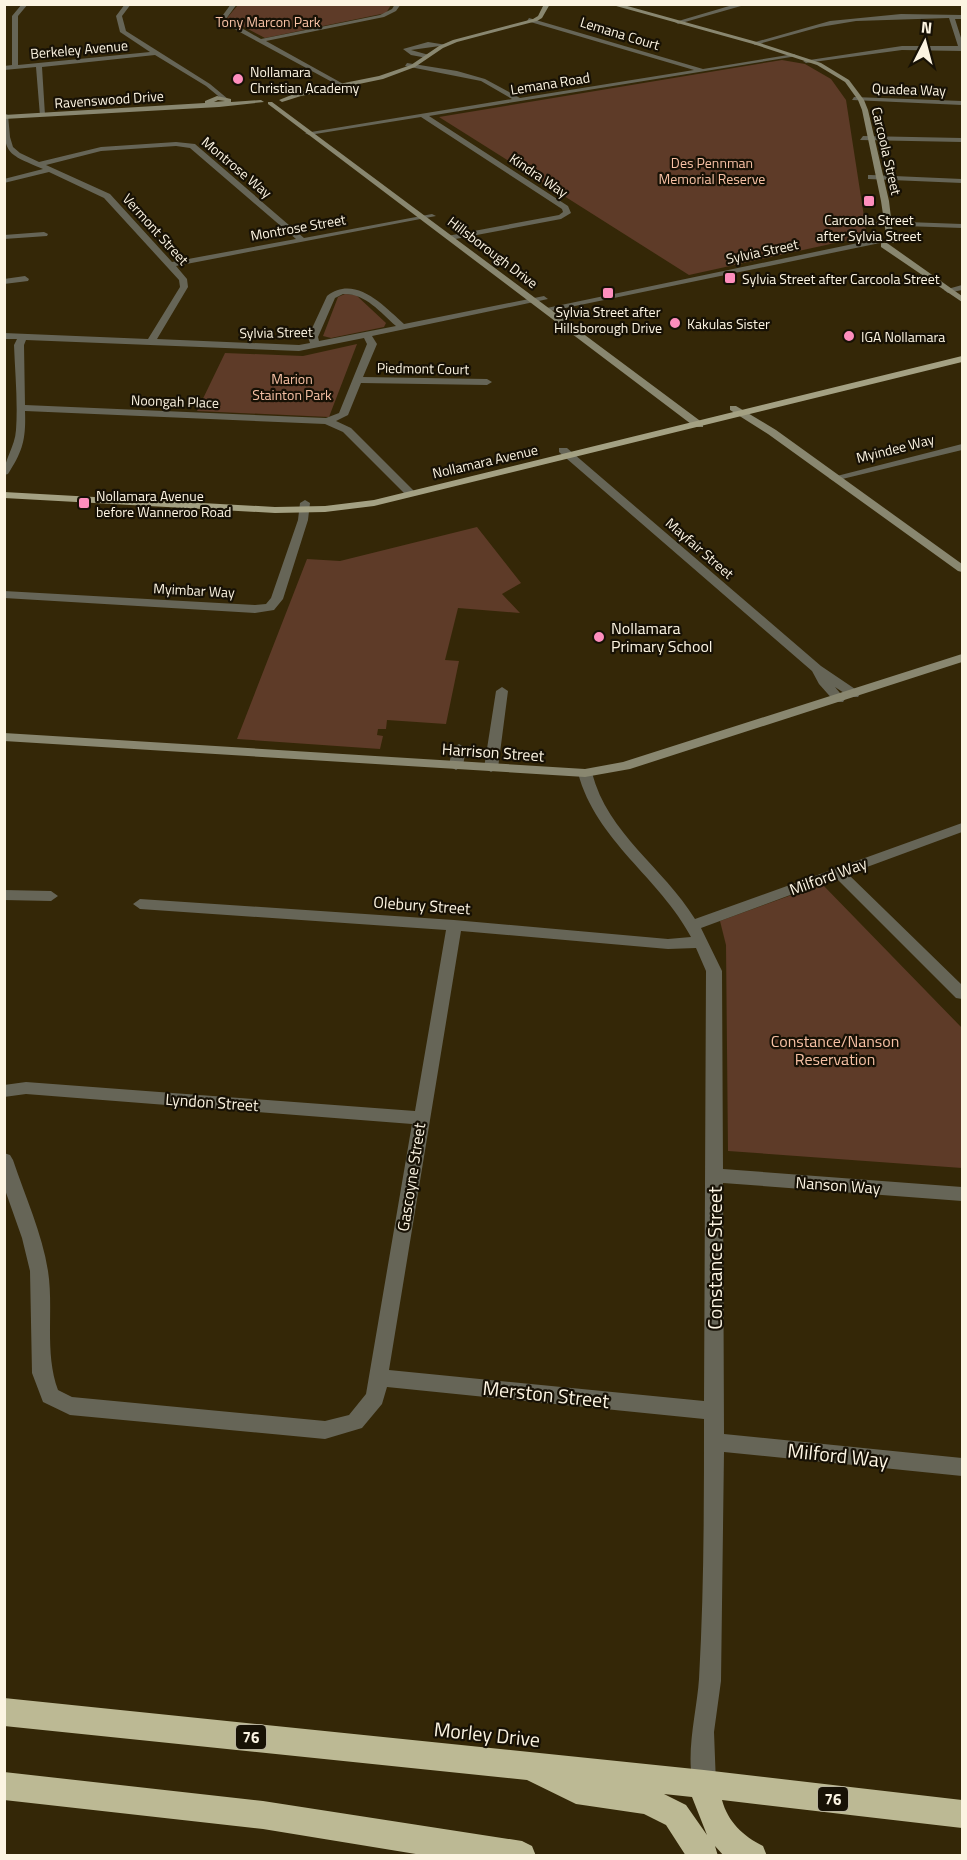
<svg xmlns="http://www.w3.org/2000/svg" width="967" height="1860" viewBox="0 0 967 1860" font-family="'Titillium Web',sans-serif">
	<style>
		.green { fill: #5e3b28 }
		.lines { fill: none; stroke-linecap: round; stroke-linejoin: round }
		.street { fill: #666557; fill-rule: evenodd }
		.secondary { fill: #898770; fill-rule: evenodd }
		.primary { fill: #a4a183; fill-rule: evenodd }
		.highway { fill: #bcb994; fill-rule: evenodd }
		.poi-dot { fill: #fe8ebd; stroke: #171105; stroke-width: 2 }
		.labels { text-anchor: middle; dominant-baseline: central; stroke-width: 4.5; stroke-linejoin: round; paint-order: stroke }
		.far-park-label { font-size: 14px; fill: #f7c1a5; stroke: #171105 }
		.far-street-label { font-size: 14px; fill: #fcf4e2; stroke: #171105 }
		.far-poi-label { font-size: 14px; fill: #fcf4e2; stroke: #171105; text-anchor: start }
		.shield { fill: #171105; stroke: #b7b0a0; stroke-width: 1.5 }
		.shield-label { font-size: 15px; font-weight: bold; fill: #fcf4e2 }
		.poi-label { font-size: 16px; fill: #fcf4e2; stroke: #171105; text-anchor: start }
		.street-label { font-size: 16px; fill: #fcf4e2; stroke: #171105 }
		.park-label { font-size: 16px; fill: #f7c1a5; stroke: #171105 }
		.near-street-label { font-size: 20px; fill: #fcf4e2; stroke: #171105 }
	</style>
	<rect width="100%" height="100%" fill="#342707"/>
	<!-- green -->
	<path class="green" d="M238,5H391L386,13L265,38L227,18Z
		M782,60L805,64L831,79L846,100L867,236L689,275L439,117Z
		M345,294L356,295L386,323L384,327L331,338L323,336L338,297Z
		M357,344L329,417L197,411L225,353L303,356Z
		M477,527L521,583L502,594L520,613L458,608L445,660L459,661L446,724L387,720L386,729H378L377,735L383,736L380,749L237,739L307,559L340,561Z
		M822,884L962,1028V1168L728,1151L726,945L720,921Z"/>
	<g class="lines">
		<!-- street -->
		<path class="street" d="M22,4H28L18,16V65L150,52L120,32L116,16L125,4H131L122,16L126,31L210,84L228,99L223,100L206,86L155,55L42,67L45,115L40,116L36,67L4,70V66L12,65V16Z
			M231,4H237L226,19L261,39L380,15L392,9L395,4H401L396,11L384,17L266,41L347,86L345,89L225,24L220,19Z
			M736,4H748L678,24L675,22Z
			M901,14L962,15V19H955L962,41V51L902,50L806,63L803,61L902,46H958L949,18L856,21L820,27L755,45L752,43L830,21Z
			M529,18L703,69L794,54L797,56L429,116L568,206L571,213L561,219L450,240L446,238L447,236L559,215L563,212L562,209L421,117L309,135L305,133L512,99L481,81L405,66L407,63L457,71L485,79L520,98L694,70L527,21Z
			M428,42L447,45L411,50L429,55L427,58L411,55L403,49Z
			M854,97L962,101V105L852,100Z
			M4,113L8,115L10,137L13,147L20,153L39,162L101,147L176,142L195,144L304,238L432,214L436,216L176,266L187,279L188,287L157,339L299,345L310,343L308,337L327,296C355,274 384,306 404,324L544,296L548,299L372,336L377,344L363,377L487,379L492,382L487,385L361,383L348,415L336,421L351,428L415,492V496H407L343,432L325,424L25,411C26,439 23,451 8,474L4,475C4,459 15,447 16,430C18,402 15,373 14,345L17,339H4V333L148,339L180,287L179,280L104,198L49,172L4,183V179L43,169C6,153 4,155 4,113ZM176,146L190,148L296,239L172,262L110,194L46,165L101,151ZM343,294C365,293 380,312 396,326L319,341L318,337L335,298ZM364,338L367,344L339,413L326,418L25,405L24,345L26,340L299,351Z
			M863,136L962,138V142L860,140Z
			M871,175L962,179V183L868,179V175Z
			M879,221L962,224V228L876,225L875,223Z
			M44,232L48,234L47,236L4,239V235Z
			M877,239H880V243L546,312L542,309Z
			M25,276L29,279L28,281L4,284V279Z
			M962,285V290L948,293L944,290Z
			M962,444V450L834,481L829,478Z
			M559,448H567L821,666L858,691L860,694L858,697H850L835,687L845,699L843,702H835L819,684L812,671L559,452Z
			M305,500L310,503L308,520L283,599L274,610L255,613L4,598V591L255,605L266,604L271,598L298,520L300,503Z
			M502,687L508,691L498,768L491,772L484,768L496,691Z
			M459,744L466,748L463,766L456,770L449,766L452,748Z
			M585,769L592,773C608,834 663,867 695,919L962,823V832L848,874L962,985V999L956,998L836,878L701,928L722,971L723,1169L962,1187V1201L723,1183L724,1434L962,1458V1476L724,1452L721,1681L714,1732L716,1784L712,1792L704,1796L696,1792C683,1761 697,1712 699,1679C704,1593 704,1505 704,1419L387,1387L382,1404L362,1428L325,1439L70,1415L43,1402L32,1373L30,1271L22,1238L4,1187V1153L10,1155L13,1160C25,1196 42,1233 48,1271C54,1310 44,1352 58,1390L72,1397L325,1421L349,1415L366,1394L412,1124L26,1094L4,1097V1085L26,1082L415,1111L446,930L140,909L133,904L140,899L454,920L668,939L691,937C660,878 596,841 578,773ZM461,931L668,949L696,948L706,971L704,1401L389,1370Z
			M4,890L51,891L58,896L51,901L4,900Z"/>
		<!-- secondary -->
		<path class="secondary" d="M544,4H550L542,18L537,21L457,42L443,48L415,67L383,79L301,96L282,102L279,100L299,92L379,76L411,65L439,46L453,40L533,19L538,16Z
			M609,4H620L757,42L821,63L849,80L864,100L868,110L889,201L894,243L887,241L881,201L862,110L858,100L845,82L817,65L753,44Z
			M217,96L231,99V102L261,100L264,102L219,107L4,119V115L205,103V101ZM218,100L225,101L214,102Z
			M268,102H272L703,423V427H695L268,104Z
			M881,243H887L962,296V302L881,247Z
			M730,406H736L776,430L962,564V572L958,571L768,434L730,410Z
			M962,654V662L630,769L585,777L4,741V733L585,769L623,762Z"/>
		<!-- primary -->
		<path class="primary" d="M504,4H597L594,6Z
			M962,356V362L374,506L325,512L275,513L4,498V492L275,507L325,506L374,500Z"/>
		<!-- highway -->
		<path class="highway" d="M4,1698L704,1770L962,1800V1828L722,1800C728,1822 743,1836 763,1846L767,1856H724L715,1846L718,1856H686L666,1825L644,1814L576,1804L527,1780L4,1726ZM664,1794L692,1797L707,1835L686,1805Z
			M4,1772L263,1801L522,1841L532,1846L536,1856H428L263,1829L4,1800Z"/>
	</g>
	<!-- markers -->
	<g class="poi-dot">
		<circle cx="238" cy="79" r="6"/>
		<rect x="863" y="195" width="12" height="12" rx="3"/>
		<rect x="724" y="272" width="12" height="12" rx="3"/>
		<rect x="602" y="287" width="12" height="12" rx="3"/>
		<circle cx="675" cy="323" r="6"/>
		<circle cx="849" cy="336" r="6"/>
		<rect x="78" y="497" width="12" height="12" rx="3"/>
		<circle cx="599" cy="637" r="6"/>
	</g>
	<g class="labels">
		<!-- far-park labels -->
		<g class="far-park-label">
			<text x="268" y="21">Tony Marcon Park</text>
			<text x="712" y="162">Des Pennman<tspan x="712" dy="16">Memorial Reserve</tspan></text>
			<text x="292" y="378">Marion<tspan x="292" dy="16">Stainton Park</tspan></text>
		</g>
		<!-- far-street labels -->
		<g class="far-street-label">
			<text transform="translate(620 33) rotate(17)">Lemana Court</text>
			<text transform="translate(79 49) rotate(-5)">Berkeley Avenue</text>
			<text transform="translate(550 83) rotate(-9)">Lemana Road</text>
			<text transform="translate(909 89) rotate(2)">Quadea Way</text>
			<text transform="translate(109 99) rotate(-4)">Ravenswood Drive</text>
			<text transform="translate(887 151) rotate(77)">Carcoola Street</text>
			<text transform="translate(237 167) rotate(40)">Montrose Way</text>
			<text transform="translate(539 175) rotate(34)">Kindra Way</text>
			<text transform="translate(298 227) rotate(-10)">Montrose Street</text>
			<text transform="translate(156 229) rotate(48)">Vermont Street</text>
			<text transform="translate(762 251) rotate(-12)">Sylvia Street</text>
			<text transform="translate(493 252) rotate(37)">Hillsborough Drive</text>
			<text transform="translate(276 332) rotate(-1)">Sylvia Street</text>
			<text transform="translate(423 368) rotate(1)">Piedmont Court</text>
			<text transform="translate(175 401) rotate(2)">Noongah Place</text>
			<text transform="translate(895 448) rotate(-14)">Myindee Way</text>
			<text transform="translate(485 461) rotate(-13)">Nollamara Avenue</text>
			<text transform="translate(700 548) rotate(41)">Mayfair Street</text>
			<text transform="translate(194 590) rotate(3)">Myimbar Way</text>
		</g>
		<!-- far-poi labels -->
		<g class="far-poi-label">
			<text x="250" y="71">Nollamara<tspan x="250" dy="16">Christian Academy</tspan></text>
			<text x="869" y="219" text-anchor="middle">Carcoola Street<tspan x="869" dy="16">after Sylvia Street</tspan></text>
			<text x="742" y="278">Sylvia Street after Carcoola Street</text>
			<text x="608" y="311" text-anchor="middle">Sylvia Street after<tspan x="608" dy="16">Hillsborough Drive</tspan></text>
			<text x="687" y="323">Kakulas Sister</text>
			<text x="861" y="336">IGA Nollamara</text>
			<text x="96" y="495">Nollamara Avenue<tspan x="96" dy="16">before Wanneroo Road</tspan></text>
		</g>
		<!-- shield labels -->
		<g class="shield">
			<rect x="236" y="1725" width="30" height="24" rx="4.5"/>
			<rect x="818" y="1787" width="30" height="24" rx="4.5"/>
		</g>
		<g class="shield-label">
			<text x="251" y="1737">76</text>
			<text x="833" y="1799">76</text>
		</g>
		<!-- poi labels -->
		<g class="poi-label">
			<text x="611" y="628">Nollamara<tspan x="611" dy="18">Primary School</tspan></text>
		</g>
		<!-- street labels -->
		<g class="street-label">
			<text transform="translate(493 752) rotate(4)">Harrison Street</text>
			<text transform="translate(828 876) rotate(-20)">Milford Way</text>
			<text transform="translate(422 905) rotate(4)">Olebury Street</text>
			<text transform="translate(212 1102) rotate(4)">Lyndon Street</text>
			<text transform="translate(411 1177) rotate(-81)">Gascoyne Street</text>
			<text transform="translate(838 1185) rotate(4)">Nanson Way</text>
		</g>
		<!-- park labels -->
		<g class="park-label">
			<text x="835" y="1041">Constance/Nanson<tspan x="835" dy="18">Reservation</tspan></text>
		</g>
		<!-- near-street labels -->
		<g class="near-street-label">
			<text transform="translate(714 1258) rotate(-90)">Constance Street</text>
			<text transform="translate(546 1394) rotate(6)">Merston Street</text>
			<text transform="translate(838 1455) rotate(6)">Milford Way</text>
			<text transform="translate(487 1734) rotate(6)">Morley Drive</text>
		</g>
	</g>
	<!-- border -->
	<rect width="967" height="1860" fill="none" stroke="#fcf4e2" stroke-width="12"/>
	<!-- north arrow -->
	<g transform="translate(925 42) rotate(6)" stroke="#171105" stroke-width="4.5" paint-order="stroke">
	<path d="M0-4.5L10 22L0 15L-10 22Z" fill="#fcf4e2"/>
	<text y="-9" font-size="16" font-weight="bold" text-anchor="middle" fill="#fcf4e2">N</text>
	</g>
</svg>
